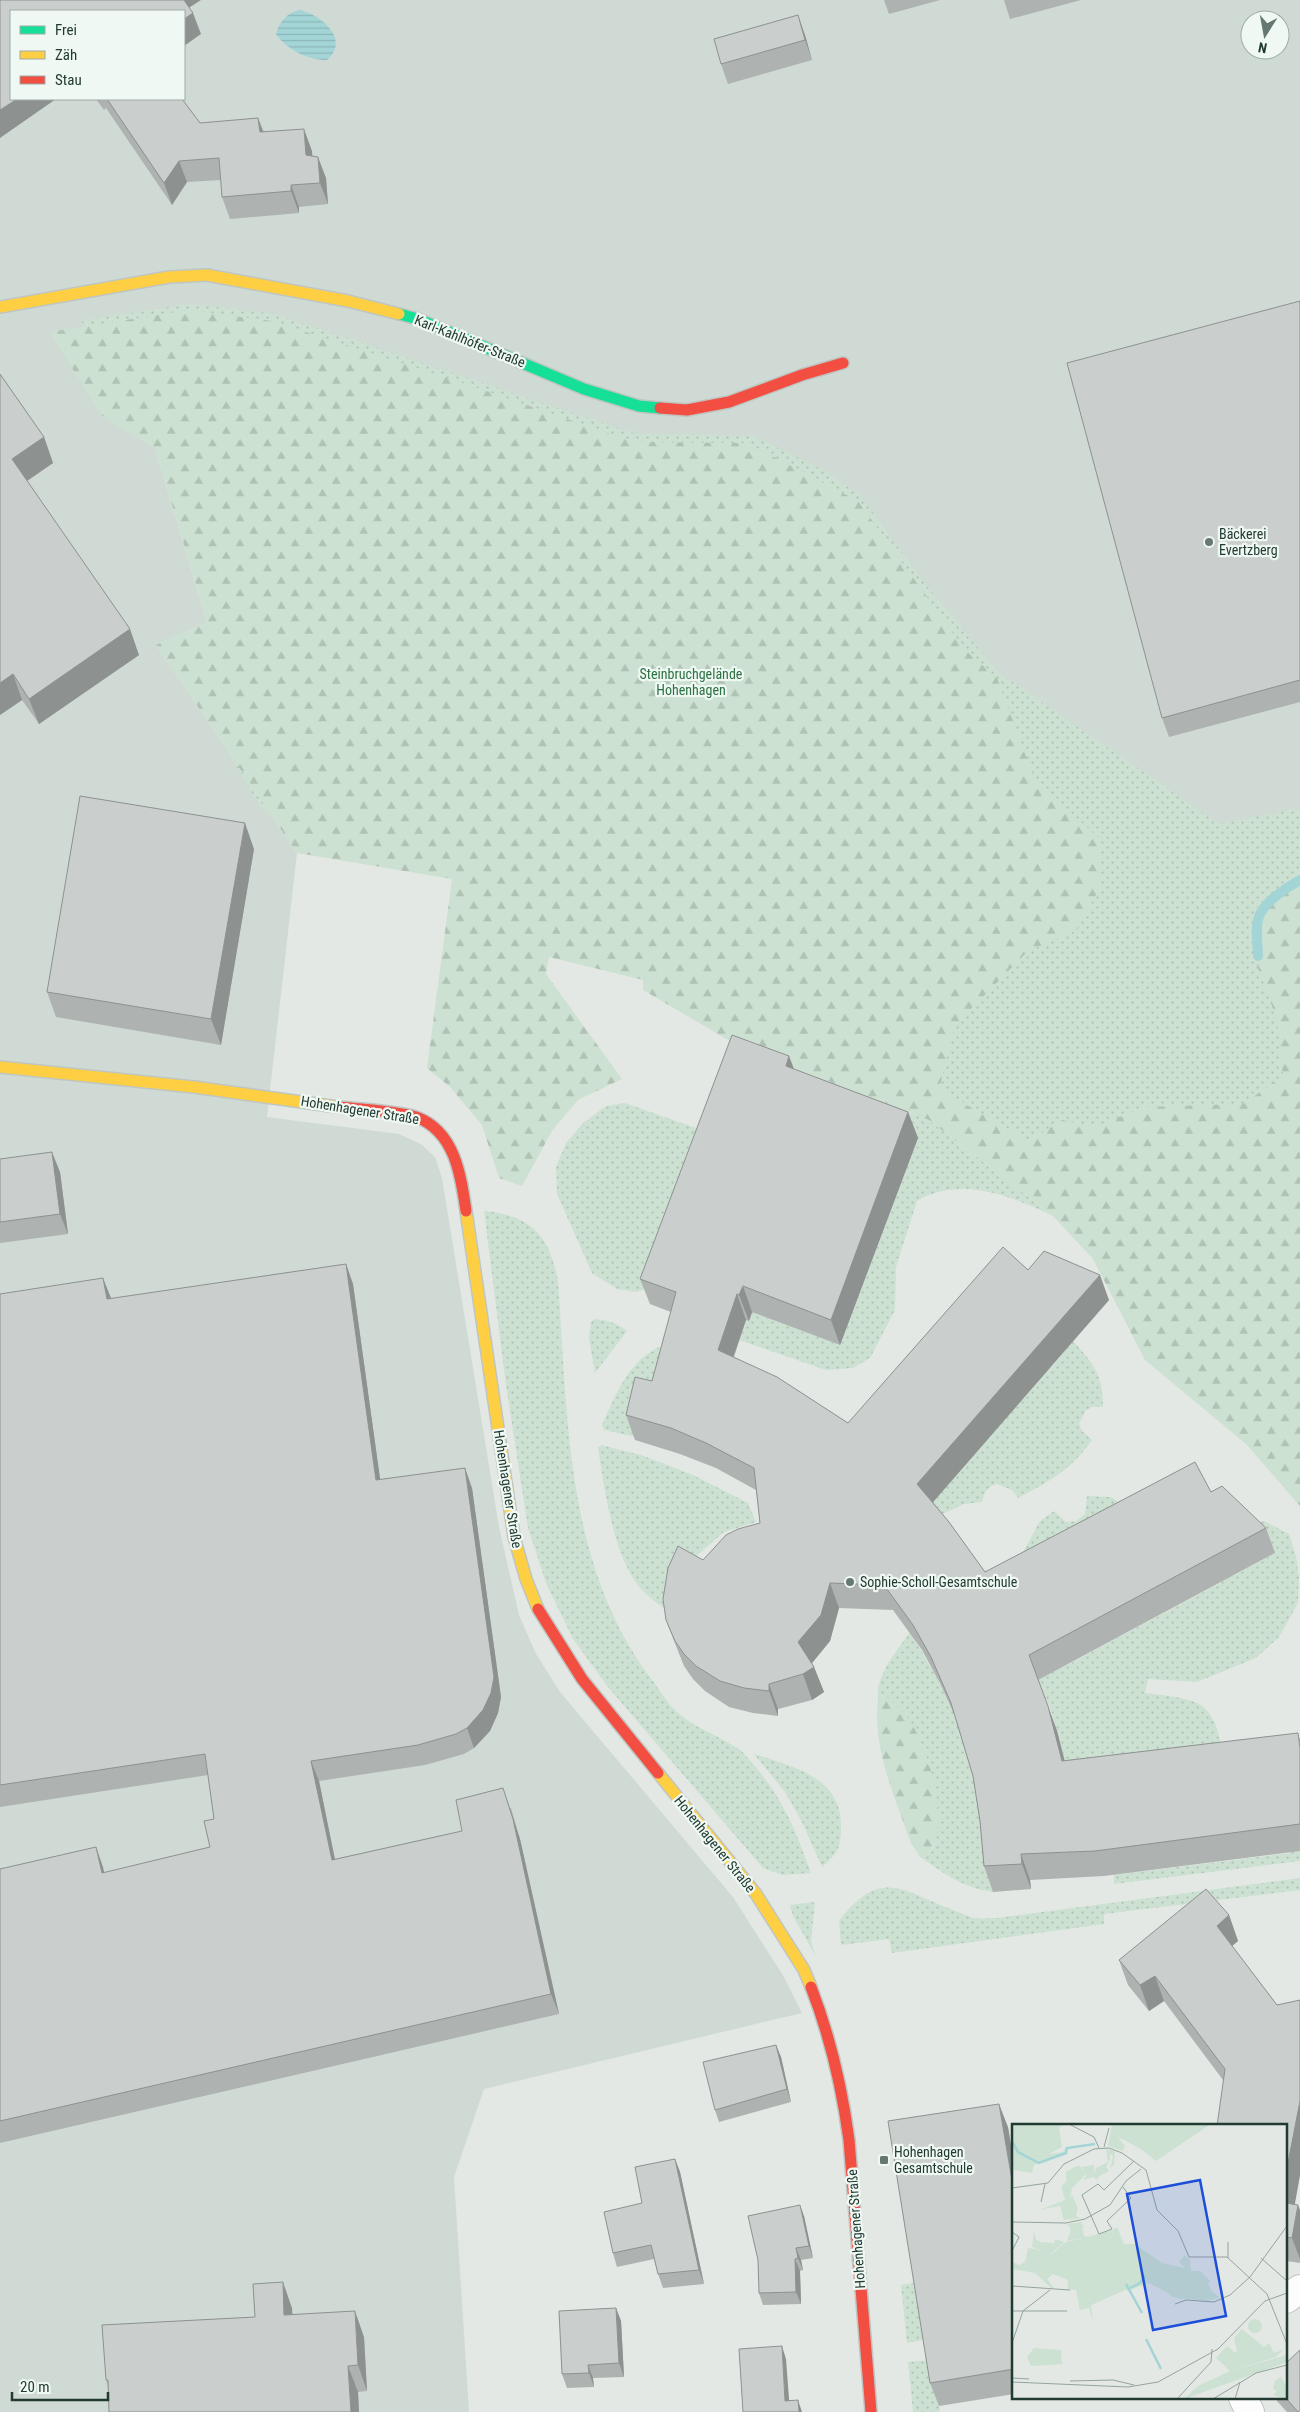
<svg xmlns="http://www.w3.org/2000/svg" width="1300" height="2412" viewBox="0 0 1300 2412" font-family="'Roboto Condensed',sans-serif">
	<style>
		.built { fill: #d0dad5; fill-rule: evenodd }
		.grass { fill: url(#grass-dots) }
		.forest { fill: url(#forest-firs) }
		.water { fill: url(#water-rules) }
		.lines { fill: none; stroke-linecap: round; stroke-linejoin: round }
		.stream { stroke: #a3d4d6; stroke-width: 10 }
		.street-casing { stroke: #c0c5c2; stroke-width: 30 }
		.fast-casing { stroke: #bfc6c2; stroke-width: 14 }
		.slow-casing { stroke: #bfc6c2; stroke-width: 14 }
		.jam-casing { stroke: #bfc6c2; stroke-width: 14 }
		.street { stroke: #fbfcfb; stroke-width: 28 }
		.fast { stroke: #16e098; stroke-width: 11 }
		.slow { stroke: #ffcf43; stroke-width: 11 }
		.jam { stroke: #f24e42; stroke-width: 11 }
		.wall { fill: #aeb2b0 }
		.shaded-wall { fill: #8d9190 }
		.building { fill: #cacfcd; stroke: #8d9190 }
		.poi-dot { fill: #657871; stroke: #f0f8f3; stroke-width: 2 }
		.labels { text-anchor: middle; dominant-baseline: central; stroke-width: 4.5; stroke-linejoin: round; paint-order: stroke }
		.street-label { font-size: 14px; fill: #213b32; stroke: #f0f8f3 }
		.poi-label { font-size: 14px; fill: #213b32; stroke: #f0f8f3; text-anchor: start }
		.park-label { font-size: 14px; fill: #2b7241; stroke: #f0f8f3 }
		.inset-river { fill: none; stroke: #a3d4d6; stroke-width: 2.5 }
		.inset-road { fill: none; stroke: #95a39d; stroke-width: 1 }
		.view { fill: #1d4ed8; fill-opacity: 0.15; stroke: #1d4ed8; stroke-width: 2.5 }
		.inset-edge { fill: none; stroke: #213b32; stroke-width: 2.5 }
	</style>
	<defs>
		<pattern id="grass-dots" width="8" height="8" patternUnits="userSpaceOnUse" patternTransform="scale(1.25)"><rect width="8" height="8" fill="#cce1d1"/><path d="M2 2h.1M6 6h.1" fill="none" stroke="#afc2b4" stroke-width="1.8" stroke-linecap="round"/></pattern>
		<pattern id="forest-firs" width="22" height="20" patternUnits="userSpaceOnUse" patternTransform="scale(1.25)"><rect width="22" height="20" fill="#cce1d1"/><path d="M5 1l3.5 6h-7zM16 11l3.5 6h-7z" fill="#afc2b4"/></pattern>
		<pattern id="water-rules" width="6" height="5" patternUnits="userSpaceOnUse" patternTransform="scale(1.25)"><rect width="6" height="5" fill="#a3d4d6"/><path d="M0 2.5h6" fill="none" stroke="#8cb7b8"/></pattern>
	</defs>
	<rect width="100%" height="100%" fill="#e3e8e5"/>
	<!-- built -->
	<path class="built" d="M0,0H1300V814L1219,824L101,415L155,448L207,622L156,645L297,853L267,1117L399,1134L421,1144L435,1157L442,1178L499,1527L519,1615L536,1654L560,1692L733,1897L784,1977L802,2013L484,2089L454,2177L469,2412H0ZM11,11H184V99H11ZM1250,20H1280V50H1250Z"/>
	<!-- grass -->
	<path class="grass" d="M189,304L275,314L636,434L753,436L823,470L860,495L925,584L998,672L1219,824L1300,808V1455L1041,1133L1029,1141L939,1089L555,889L293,835L258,803L223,744L257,557L81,321Z
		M740,1047L929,1120L1053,1216C1011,1196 961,1175 917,1201L896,1267L895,1310L870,1358L853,1368L826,1370L739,1340L746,1320H749L752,1312L840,1345Z
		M625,1103L713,1134L657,1284L637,1292L617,1289L592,1273L557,1194L556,1167L566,1143L583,1123L606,1106Z
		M484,1211C531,1215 550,1236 558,1281C568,1418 565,1567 653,1681C660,1691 667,1703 676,1711C694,1728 718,1735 737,1748C743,1751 748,1759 753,1764C784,1800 795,1829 811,1873L782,1875L763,1868L608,1687L573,1639L546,1583L528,1528L506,1385Z
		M595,1319C608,1320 617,1323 627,1331L595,1373L589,1339L591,1322Z
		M1073,1341C1094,1364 1103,1375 1103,1407H1093L1086,1410L1079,1424L1082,1431L1092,1440C1072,1469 1049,1482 1018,1498L1012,1490L997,1484C986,1487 985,1492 982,1502L964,1504L934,1518L919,1460L1048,1366L1051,1368Z
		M659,1347L674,1348L636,1437L604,1430L602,1425C616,1394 628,1362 659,1347Z
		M601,1445L641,1455L693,1475L748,1503L756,1522L724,1532L695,1557L672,1614C663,1607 653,1601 645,1593C613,1562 605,1490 598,1448Z
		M1087,1496L1111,1497L1123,1505L1017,1563L1040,1521L1054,1511L1066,1522L1076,1521L1085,1514Z
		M1264,1521L1289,1534L1296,1556L1299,1577L1298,1603L1279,1637L1256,1658L1197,1682L1148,1679L1145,1693C1160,1695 1177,1696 1192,1701C1218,1708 1222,1746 1224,1768L1070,1778L1050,1708L1022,1644L1067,1665L1222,1582L1220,1579L1235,1575L1275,1553L1246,1525Z
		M910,1632L935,1674L941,1671C965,1743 987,1815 993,1892C963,1888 943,1873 919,1856L917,1852L927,1854L934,1847L938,1828L927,1759L908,1719L886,1696L878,1698C876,1674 897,1651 910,1632Z
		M754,1754C794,1767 843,1777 841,1829C840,1850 838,1853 822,1867L802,1822L785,1792Z
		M1300,1848V1861L1114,1884V1875L1289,1853Z
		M1300,1878V1890L1104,1914V1924L892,1953L889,1939L841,1945L839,1921C882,1865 903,1892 956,1911C962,1913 968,1917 974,1918C981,1919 990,1918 997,1918Z
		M815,1902L811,1941L815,1955L793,1916L790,1905Z
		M918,2282L928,2339L907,2343L901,2285Z
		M931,2360L940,2412H913L908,2362Z"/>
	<!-- forest -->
	<path class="forest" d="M189,310L272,321L472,386L634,442L747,443L858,501L965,650L997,678L1035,780L1101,840L1099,889L1077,930L1028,951L955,1025L939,1089L1029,1141L1062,1120L1094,1127L1145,1107L1243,1104L1283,1076L1277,1020L1257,965L1254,910L1284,884L1300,876V1506L1246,1444L1145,1360L1093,1259L1053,1216L929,1120L740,1047L643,990V980L549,957L546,974L622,1079L578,1100L552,1131L522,1186L499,1178L482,1125L450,1087L427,1068L452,879L297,853L156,645L207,621L155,448L101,415L50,332Z
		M886,1696C894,1703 902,1710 908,1718C927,1745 955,1829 927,1854L917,1852L911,1843C895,1797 872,1749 878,1698Z"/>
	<!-- water -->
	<path class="water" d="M299,10C320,14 351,39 327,60C308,60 287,50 276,34C279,22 287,13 299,10Z"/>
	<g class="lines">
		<!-- stream -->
		<path class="stream" d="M1258,956C1258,945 1255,931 1258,920C1261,904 1286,888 1300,880"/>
		<!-- street casing -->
		<g class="street-casing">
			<path id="street" d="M1286,2299L1300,2289
				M1243,2398L1250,2412"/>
		</g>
		<!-- fast casing -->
		<g class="fast-casing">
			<path id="fast" d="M399,314L418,319L584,389L639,406L660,408"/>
		</g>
		<!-- slow casing -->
		<g class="slow-casing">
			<path id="slow" d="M0,307L169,277L207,275L348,301L399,314
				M0,1067L194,1087L338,1107
				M466,1211L514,1537L526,1579L538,1609
				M658,1773L756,1894L804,1970L811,1987"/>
		</g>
		<!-- jam casing -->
		<g class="jam-casing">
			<path id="jam" d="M660,408L687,410L729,402L802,375L843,363
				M338,1107C359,1109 397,1111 416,1117C455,1131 461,1176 466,1211
				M538,1609L582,1679L658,1773
				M811,1987C830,2036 842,2088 849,2140L871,2412"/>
		</g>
		<!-- street -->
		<use href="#street" class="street"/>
		<!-- fast -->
		<use href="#fast" class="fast"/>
		<!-- slow -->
		<use href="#slow" class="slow"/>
		<!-- jam -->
		<use href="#jam" class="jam"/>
	</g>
	<!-- wall -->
	<path class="wall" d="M884,0H940L889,14Z
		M1004,0H1081L1010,19Z
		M805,35L812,60L728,84L721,64Z
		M96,99H182L200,123L258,118L264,132L312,151V156L326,178L328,204L299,207V213L230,219L222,197L221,180L187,182L172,205L106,108L104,110Z
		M1300,301V702L1169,737L1162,718Z
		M0,374L44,437L53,463L27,481L139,655L39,724L22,700L0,715Z
		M254,849L221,1045L56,1017L47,992Z
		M794,1070L908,1112L918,1138L840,1345L752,1312L749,1321L746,1320L734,1357L848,1423L1028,1270L1109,1300L933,1502L985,1572L1211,1492L1266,1528L1275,1553L1038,1680L1057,1731L1065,1761L1300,1738V1851L1104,1876L1030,1880L1031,1889L993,1892L984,1866L980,1821L973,1776L956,1718L940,1683L922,1650L893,1610L839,1608L830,1641L812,1663L814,1667L824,1692L812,1700L778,1709V1716L753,1713L729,1707L705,1691L693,1679L684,1666L676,1646L666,1620L703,1560L760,1523L756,1490L716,1468L680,1454L635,1440L626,1415L652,1381L671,1312L650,1304L640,1279Z
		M0,1159L60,1172L68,1234L0,1243Z
		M346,1264L353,1284L380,1479L472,1488L501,1697L498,1713L490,1731L474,1748L464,1754L425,1765L319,1781L335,1859L462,1831L511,1808L520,1839L559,2014L0,2143V1869L96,1847L104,1873L210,1847L214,1819L208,1775L0,1807V1294L111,1299Z
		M1229,1915L1238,1941L1232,1946L1277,2005L1300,2000V2175L1294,2204L1300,2210V2263L1286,2261V2126L1223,2080L1164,2001L1149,2011L1128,1985L1119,1960Z
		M776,2045L781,2057L791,2102L719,2122L715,2110Z
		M1008,2127L1014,2164V2394L939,2406L930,2383Z
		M675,2159L680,2172L704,2284L663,2288L658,2274L654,2259L617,2267L613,2253L642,2203Z
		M804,2216L813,2258L801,2260L803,2270L800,2271L801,2304L763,2305L759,2293Z
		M292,2308V2315L364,2337L367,2391L358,2392L359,2412H109L108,2386L106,2380L255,2317Z
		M616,2308L621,2321L624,2377L593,2378L594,2387L567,2388L562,2374Z
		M1276,2398H1286L1300,2412H1287L1277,2401Z"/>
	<!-- shaded-wall -->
	<path class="shaded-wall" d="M180,0H201L184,11Z
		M193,13L201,34L184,46V19Z
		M798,15L805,35L812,60L805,40Z
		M17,99H56L0,138V110Z
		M258,118L266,140L260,132Z
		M304,129L312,151L314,177L306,155Z
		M318,157L326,178L328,204L320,183Z
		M179,161L187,182L172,205L164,183Z
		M291,185L299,207V213L291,191Z
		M44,437L53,463L21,485L12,459Z
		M130,629L139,655L39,724L29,699Z
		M13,674L22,700L0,715V683Z
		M245,823L254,849L221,1045L211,1019Z
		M789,1056L799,1082L786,1066Z
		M908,1112L918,1138L840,1345L831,1320Z
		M52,1152L60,1172L68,1234L60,1214Z
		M346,1264L353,1284L383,1500L376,1480Z
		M1100,1275L1109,1300L927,1509L917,1484Z
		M103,1278L111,1298L107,1299Z
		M743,1286L752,1312L749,1321L739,1295Z
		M737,1294L746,1320L727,1375L718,1350Z
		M465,1468L472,1488L501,1697L498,1713L490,1731L474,1748L467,1728Z
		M830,1583L839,1608L830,1641L808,1668L798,1642Z
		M814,1667L824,1692L812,1700L803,1674Z
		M769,1684L778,1709V1716L769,1691Z
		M1048,1706L1057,1731L1071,1787L1062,1761Z
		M311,1761L319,1781L339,1880L332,1860Z
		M503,1788L520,1839L559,2014L551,1994Z
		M96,1847L103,1867L109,1894L102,1873Z
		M1021,1854L1030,1880L1031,1889L1022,1864Z
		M1229,1915L1238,1941L1226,1951L1217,1926Z
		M1155,1976L1164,2001L1149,2011L1140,1985Z
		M776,2045L781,2057L791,2102L787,2089Z
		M1300,2101V2175L1294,2209L1298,2205L1300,2210V2259L1292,2238L1286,2205V2173Z
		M999,2104L1008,2127L1014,2164V2192Z
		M675,2159L680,2172L704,2284L699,2270Z
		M800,2205L804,2216L813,2258L809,2246Z
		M796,2248L801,2260L803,2270L798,2258Z
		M795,2259L800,2271L801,2304L796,2292Z
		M283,2282L292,2308L294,2341L284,2315Z
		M616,2308L621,2321L624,2377L619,2363Z
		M355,2311L364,2337L367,2391L358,2365Z
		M782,2346L786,2359L790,2412L785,2401Z
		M588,2365L593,2378L594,2387L589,2373Z
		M348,2366L358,2392L359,2412H351Z
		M798,2400L802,2412H799Z"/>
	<!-- building -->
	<path class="building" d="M0,0H184L193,13L184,19V11H11V99H17L0,110Z
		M798,15L805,40L721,64L714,39Z
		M107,99H182L200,123L258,118L260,132L304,129L306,155L318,157L320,183L291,185V191L222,197L219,158L179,161L164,183Z
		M1300,301V680L1162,718L1067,363Z
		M0,374L44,437L12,459L130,629L29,699L13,674L0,683Z
		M80,796L245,823L211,1019L47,992Z
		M732,1035L789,1056L786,1066L908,1112L831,1320L743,1286L739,1295L737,1294L718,1350L777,1377L848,1423L1003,1247L1028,1270L1044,1251L1100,1275L917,1484L949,1522L985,1572L1195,1462L1211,1492L1222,1486L1266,1528L1029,1655L1048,1706L1062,1761L1298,1733L1300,1748V1824L1095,1851L1021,1854L1022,1864L984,1866L980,1821L973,1776L951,1703L931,1657L913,1625L884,1585L830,1583L821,1615L798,1642L814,1667L803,1674L769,1684V1691L744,1688L720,1681L696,1666L684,1654L675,1641L666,1620L663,1599L668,1568L678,1546L703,1560L726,1535L738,1529L760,1523L754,1468L706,1443L671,1428L626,1415L635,1377L652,1381L676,1292L640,1279Z
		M52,1152L60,1214L0,1222V1159Z
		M346,1264L376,1480L465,1468L494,1677L491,1693L483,1710L467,1728L456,1734L418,1745L311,1761L332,1860L462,1831L456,1800L503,1788L513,1819L551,1994L0,2121V1869L96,1847L102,1873L210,1847L204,1821L214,1819L205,1754L0,1785V1294L103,1278L107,1299Z
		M1206,1889L1229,1915L1217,1926L1277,2005L1300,2000V2101L1286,2173V2126H1217L1225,2069L1155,1976L1140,1985L1119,1960Z
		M776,2045L787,2089L715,2110L703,2062Z
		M999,2104L1014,2192V2369L930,2383L888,2121Z
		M675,2159L699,2270L658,2274L651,2245L613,2253L604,2212L642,2203L635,2167Z
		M1286,2203L1298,2205L1292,2238L1286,2237Z
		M800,2205L809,2246L796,2248L798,2258L795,2259L796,2292L759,2293L758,2260L748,2216Z
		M283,2282L284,2315L355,2311L358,2365L348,2366L351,2412H109L108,2380H106L102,2325L255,2317L253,2284Z
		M616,2308L619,2363L588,2365L589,2373L562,2374L559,2311Z
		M782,2346L785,2401L798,2400L799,2412H743L739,2349Z
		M1300,2350V2410L1298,2412L1286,2398V2363Z"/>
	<!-- markers -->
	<g class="poi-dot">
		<circle cx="1209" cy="542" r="5"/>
		<circle cx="850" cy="1582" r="5"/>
		<rect x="879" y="2155" width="10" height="10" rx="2.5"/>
	</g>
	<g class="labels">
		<!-- street labels -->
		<g class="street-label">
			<text transform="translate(470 341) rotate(22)">Karl-Kahlhöfer-Straße</text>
			<text transform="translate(360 1110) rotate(9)">Hohenhagener Straße</text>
			<text transform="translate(508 1489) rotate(81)">Hohenhagener Straße</text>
			<text transform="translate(715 1844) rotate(51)">Hohenhagener Straße</text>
			<text transform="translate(856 2229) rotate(-94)">Hohenhagener Straße</text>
		</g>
		<!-- poi labels -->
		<g class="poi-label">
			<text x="1219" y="534">Bäckerei<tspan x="1219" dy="16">Evertzberg</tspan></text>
			<text x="860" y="1582">Sophie-Scholl-Gesamtschule</text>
			<text x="894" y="2152">Hohenhagen<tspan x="894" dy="16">Gesamtschule</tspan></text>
		</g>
		<!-- park labels -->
		<g class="park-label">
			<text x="691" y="674">Steinbruchgelände<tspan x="691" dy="16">Hohenhagen</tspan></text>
		</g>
	</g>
	<!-- overview -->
	<g transform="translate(1012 2124)">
		<rect width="275" height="275" fill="#e3e8e5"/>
		<path d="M0,0H54L47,3L50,23L37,30L51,28L54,23L55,30L22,41L20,49L2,46L0,51ZM100,0H199L144,37L129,25L106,13L113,22L111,27L96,22ZM82,41V51L85,46L89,51L84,56L82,53L71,56L74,52L70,43ZM60,71L66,84L64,92L69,94L58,96L59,83L55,82ZM69,98L73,105L70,103L72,112L76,113L55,117L59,105L55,100ZM101,106L102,115L144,139L191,149L194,163L206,174L167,175L137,159L116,167L113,165L68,186L65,166L56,165V156L41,150L35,155L42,164H39L18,144L19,124L40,130L52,119ZM22,107L24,116L29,118L42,119L43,115L52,118L40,129H35L20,123ZM275,231V238L172,275L186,262L218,247ZM269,253L275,264V275L261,271L265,267L261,265L263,257Z" fill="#cce1d1"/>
		<path d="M94,25L103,27L102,41L98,44L101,33L98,29V36L94,43L97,47L89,51L86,47L81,52L84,44L96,38ZM64,42H68L74,50L60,64L57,81L54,82L59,83V95L52,96L48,82L27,86L53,76L49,62L54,58V48ZM105,103L112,120H123L150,139L173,144L167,138L173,131L178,136L179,147H188L198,157L196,159L200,168L208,173L195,177L160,173L143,156L149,144V141L144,139L132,143L134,154L118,165L110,143L102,139L99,146L80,148L79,151L84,157L92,154V163L99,158L110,157L116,165L79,181L81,198L77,184L68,186L64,166L56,165L55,138H69L64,145L69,149L84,134L111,133L106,126L92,130L90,124L87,129L79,125V131L73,126L69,134H54L52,119L83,112L91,117L102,116L101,106ZM16,124L34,129L20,138L33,156L24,149L0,145V138L7,141L13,138ZM236 202a7 7 0 1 1 14 0a7 7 0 1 1-14 0ZM230,205L252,223L257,219L262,229L272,225L264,233L218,247L204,234L215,222L223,229L225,227L222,214Z" fill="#cce1d1"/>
		<path d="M22,224L49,226L50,240L19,242L15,233Z" fill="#cce1d1"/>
		<path class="inset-river" d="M0,17L6,28L27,39L54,29L55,24L83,20M114,160L130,189M118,164L128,159L133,152M134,215L149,245"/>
		<path class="inset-road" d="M57,0L82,13L87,24M92,23L97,4M111,63L119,74L95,97L100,105L87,110L70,71L86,60L92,66L122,37M0,64L36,59L52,40L82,25L97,24L110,29L134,46L145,86L166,107L177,133H215L255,170L275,220M29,78L33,60M0,98L54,99L73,95L98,81L114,57L129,45M0,108L7,113L0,127M216,118V134M249,134L275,157M238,153L275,102M0,162L58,166M163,180L174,176L202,178L218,171L238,153M0,187H55M11,187L38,166M0,219L11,187M0,254L17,255M58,257L101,256L122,261M0,258L116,263L146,258L206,225L253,177L275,169M165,275L199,238L200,225M201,275L244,249L275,241M223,275L228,258"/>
		<path class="view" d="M188,56L214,192L141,206L115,70Z"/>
		<rect width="275" height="275" class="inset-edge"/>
	</g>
	<!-- legend -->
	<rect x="10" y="10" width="175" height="90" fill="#f0f8f3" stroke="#9daca6"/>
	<rect x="20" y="26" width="25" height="8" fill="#16e098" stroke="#9daca6"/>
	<text x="55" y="35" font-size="15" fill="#213b32">Frei</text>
	<rect x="20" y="51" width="25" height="8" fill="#ffcf43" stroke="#9daca6"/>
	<text x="55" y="60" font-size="15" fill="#213b32">Zäh</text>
	<rect x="20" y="76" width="25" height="8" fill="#f24e42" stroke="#9daca6"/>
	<text x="55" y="85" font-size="15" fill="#213b32">Stau</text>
	<!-- north arrow -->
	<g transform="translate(1265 35) rotate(191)"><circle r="24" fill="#f0f8f3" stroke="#9daca6"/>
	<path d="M0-4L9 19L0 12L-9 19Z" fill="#657871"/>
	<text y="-8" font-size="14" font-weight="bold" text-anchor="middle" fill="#213b32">N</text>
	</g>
	<!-- scale -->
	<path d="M12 2392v8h96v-8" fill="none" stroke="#213b32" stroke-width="2.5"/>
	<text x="20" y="2392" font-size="15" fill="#213b32" stroke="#f0f8f3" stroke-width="4" paint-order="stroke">20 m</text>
</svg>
